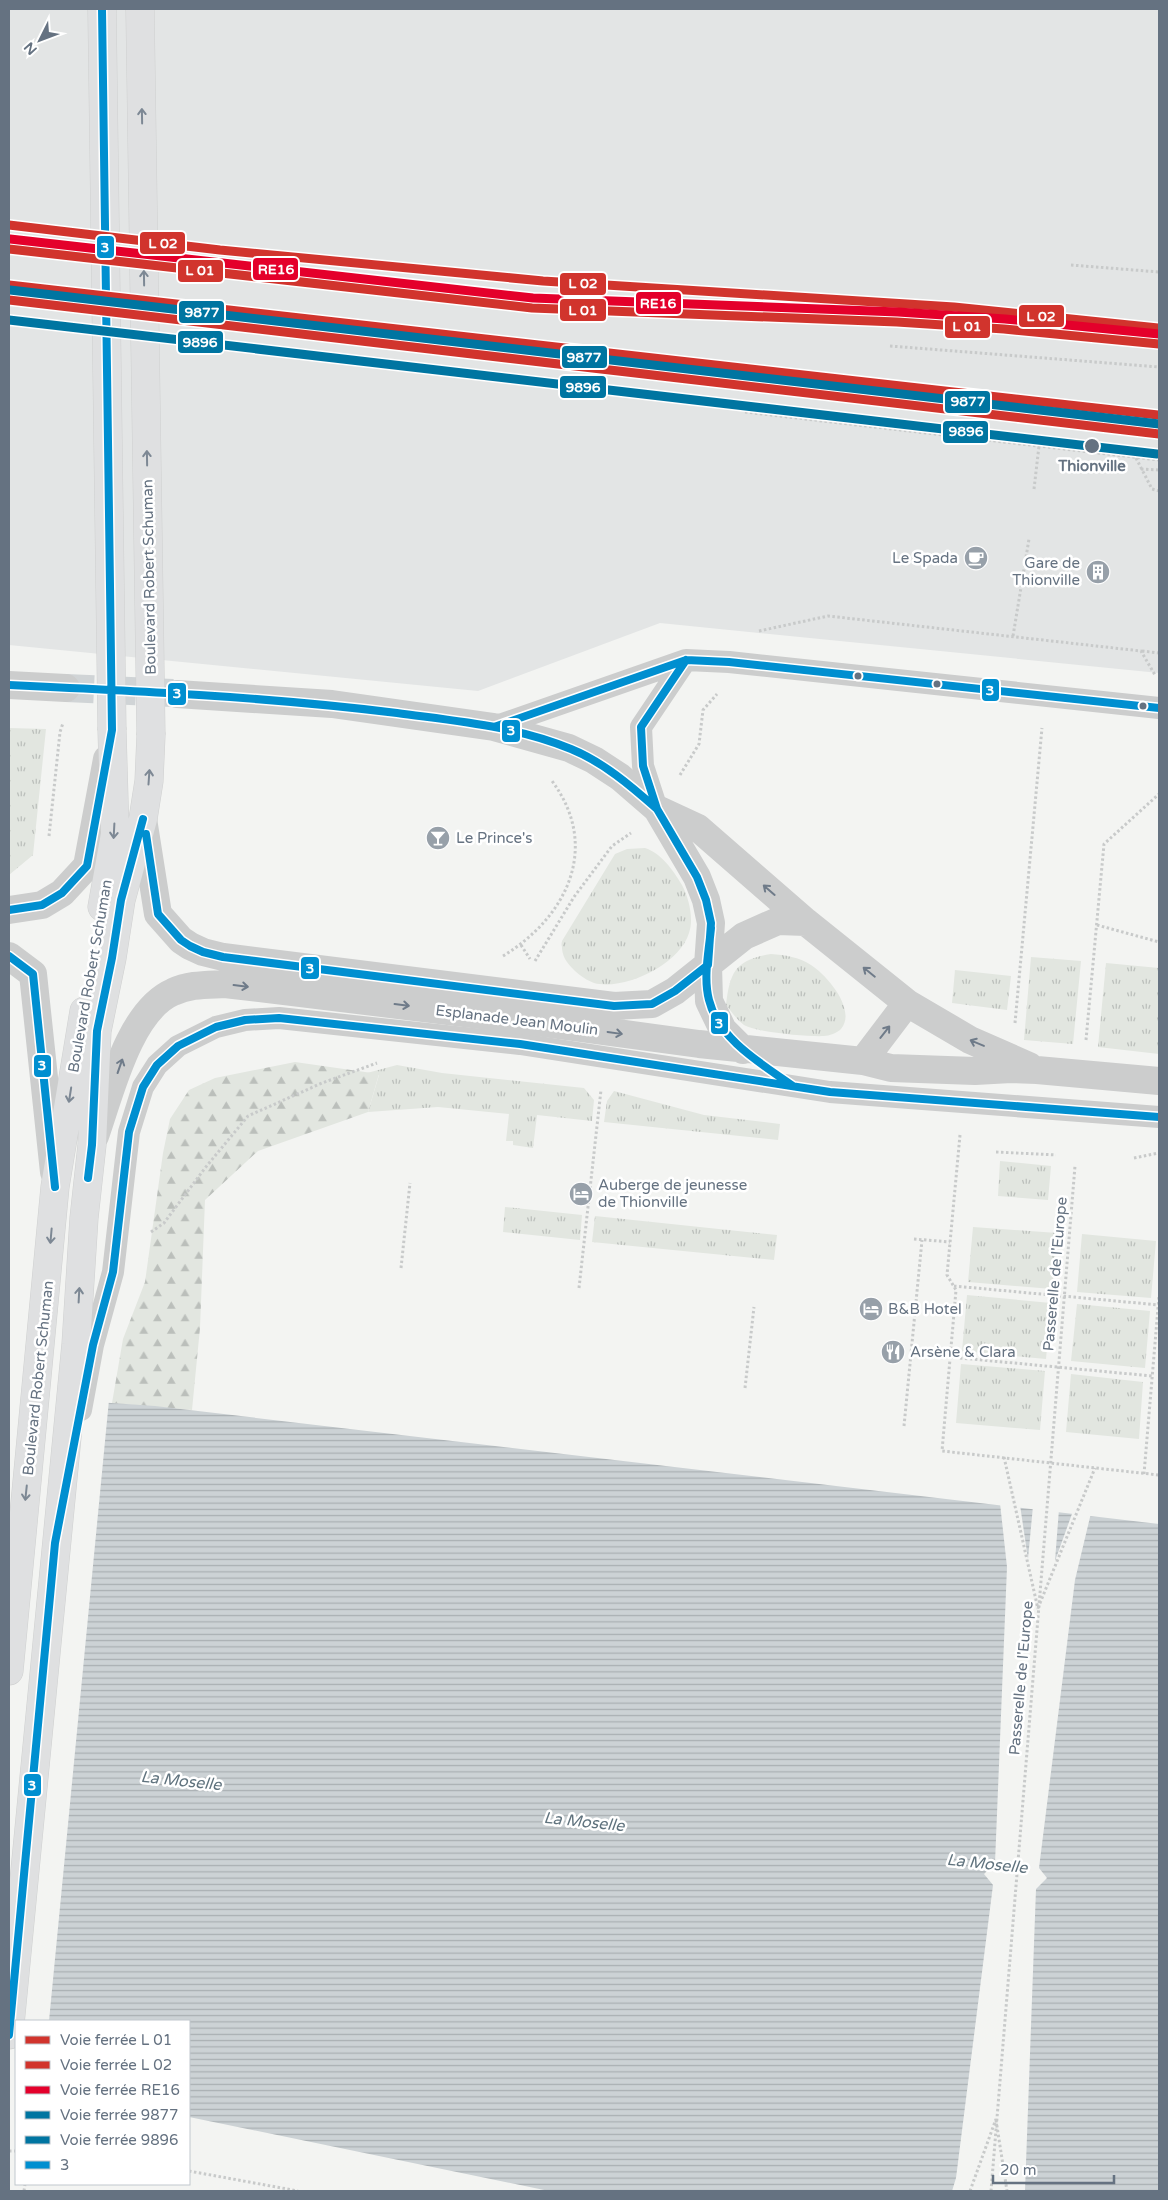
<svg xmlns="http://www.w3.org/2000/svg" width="1168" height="2200" viewBox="0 0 1168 2200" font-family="'Varela Round',sans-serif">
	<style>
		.built { fill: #e3e5e5 }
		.grass { fill: url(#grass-tufts) }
		.forest { fill: url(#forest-firs) }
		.water { fill: url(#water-rules) }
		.pier { fill: #f3f4f2 }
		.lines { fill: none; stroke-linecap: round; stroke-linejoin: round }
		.street-tunnel { stroke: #d0d4d6; stroke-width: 28; stroke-dasharray: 28 14; stroke-linecap: butt }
		.primary-casing { stroke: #cfd0d0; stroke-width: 29 }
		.path { stroke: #c8caca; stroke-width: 3; stroke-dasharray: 2.5 2.5; stroke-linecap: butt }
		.lane { stroke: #cccdcd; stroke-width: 22 }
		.street { stroke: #cccdcd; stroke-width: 28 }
		.primary { stroke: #dfe0e1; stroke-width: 28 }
		.primary-bridge-casing { stroke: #cfd0d0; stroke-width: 29; stroke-linecap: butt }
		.path-bridge { stroke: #c8caca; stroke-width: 3; stroke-dasharray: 2.5 2.5; stroke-linecap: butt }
		.primary-bridge { stroke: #dfe0e1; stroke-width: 28 }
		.bus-1-casing { stroke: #fff; stroke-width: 11 }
		.bus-1 { stroke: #008fd0; stroke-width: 8 }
		.rail-1-casing { stroke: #fff; stroke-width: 12 }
		.rail-2-casing { stroke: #fff; stroke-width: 12 }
		.rail-3-casing { stroke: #fff; stroke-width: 12 }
		.rail-4-casing { stroke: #fff; stroke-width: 12 }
		.rail-5-casing { stroke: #fff; stroke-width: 12 }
		.rail-1 { stroke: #d1342d; stroke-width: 9 }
		.rail-2 { stroke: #d1342d; stroke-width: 9 }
		.rail-3 { stroke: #e4002b; stroke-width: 9 }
		.rail-4 { stroke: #0075a1; stroke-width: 9 }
		.rail-5 { stroke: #0075a1; stroke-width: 9 }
		.oneway { stroke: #7d8894 }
		.oneway2 { stroke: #6f7b89 }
		.stop-dot { fill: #657281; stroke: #fff; stroke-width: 2 }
		.labels { text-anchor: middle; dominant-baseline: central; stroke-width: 5; stroke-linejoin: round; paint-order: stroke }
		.stop-label { font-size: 15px; font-weight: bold; fill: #657281; stroke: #fff }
		.poi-label { font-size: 15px; fill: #657281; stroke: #fff; text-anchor: start }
		.street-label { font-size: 15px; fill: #657281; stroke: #fff }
		.water-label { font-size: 16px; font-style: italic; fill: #60737e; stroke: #fff }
		.line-badge { stroke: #fff; stroke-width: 2 }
		.badge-label { font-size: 14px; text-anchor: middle; font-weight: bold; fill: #fff }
	</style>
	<defs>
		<pattern id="grass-tufts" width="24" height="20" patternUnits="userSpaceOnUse" patternTransform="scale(1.25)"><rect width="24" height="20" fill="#e2e6e0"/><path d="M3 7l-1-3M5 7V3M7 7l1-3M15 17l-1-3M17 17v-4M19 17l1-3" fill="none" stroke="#bbbfbb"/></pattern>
		<pattern id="forest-firs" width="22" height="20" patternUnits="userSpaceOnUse" patternTransform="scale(1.25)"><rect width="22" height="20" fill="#e2e6e0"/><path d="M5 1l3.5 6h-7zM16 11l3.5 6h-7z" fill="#bbbfbb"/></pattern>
		<pattern id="water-rules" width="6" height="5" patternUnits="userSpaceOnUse" patternTransform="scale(1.25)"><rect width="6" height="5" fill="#ccd2d5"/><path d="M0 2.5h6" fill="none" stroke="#a9afb2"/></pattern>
	</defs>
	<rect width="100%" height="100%" fill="#f3f4f2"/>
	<!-- built -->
	<path class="built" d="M9,9H1159V673L660,623L478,691L9,645Z"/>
	<!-- grass -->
	<path class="grass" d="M9,728L46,729L33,855L9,875Z
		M645,848C661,853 673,870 682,885C689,898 694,919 689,933C680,964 625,991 594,983C588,981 579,975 575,971C565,961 561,955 562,941L615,854L627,849Z
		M771,954C785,955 799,957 811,965C827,975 857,1010 841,1029C837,1033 829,1036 824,1036C809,1037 755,1032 744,1025C737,1020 731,1011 726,1005C730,971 736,960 771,954Z
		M1031,957L1081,961L1073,1044L1024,1040Z
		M1106,963L1159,968V1054L1098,1047Z
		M955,970L1011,976L1007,1010L952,1003Z
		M397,1065L442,1073L584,1088L594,1100L592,1121L537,1115L533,1148L513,1145V1141H506L509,1114L438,1107L368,1112L379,1075L367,1073Z
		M614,1091L704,1115L780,1124L778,1140L604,1122L607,1101Z
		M1000,1161L1051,1166L1048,1200L998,1196Z
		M505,1207L582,1215L580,1240L503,1232Z
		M595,1216L777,1235L774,1260L592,1242Z
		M973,1227L1057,1233L1052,1289L968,1282Z
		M1082,1234L1156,1241L1151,1298L1077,1292Z
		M967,1295L1051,1303L1046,1359L962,1351Z
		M1077,1304L1150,1311L1145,1368L1071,1361Z
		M961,1364L1045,1371L1040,1430L956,1423Z
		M1071,1374L1143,1382L1139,1439L1066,1432Z"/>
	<!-- forest -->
	<path class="forest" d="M295,1062L379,1074L368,1112L258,1151L205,1200L200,1328L192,1410L112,1403L123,1339L145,1282L163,1153L170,1119L189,1090L215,1078Z"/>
	<!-- water -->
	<path class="water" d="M9,1396L155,1406L1159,1524V2191H549L189,2117V2021H16Z"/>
	<!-- pier -->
	<path class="pier" d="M9,1394L109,1400L49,2021H16V2128H9Z
		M1000,1503L1020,1505L1028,1559L1033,1506L1059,1509L1055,1561L1073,1511L1091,1513L1075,1580L1039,1868L1047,1878L1036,1889L1025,2191H952L956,2178L993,1885L984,1874L995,1863L1007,1567Z"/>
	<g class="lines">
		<!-- street-tunnel -->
		<path class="street-tunnel" d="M66,688L173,693"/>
		<!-- primary casing -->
		<g class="primary-casing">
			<path id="primary" d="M102,907L115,834L112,730
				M9,1671L55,1187L84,1011
				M9,2035L76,1344L84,1218L92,1145L97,1031L112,958L121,900L143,819L149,781L151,735"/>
		</g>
		<!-- path -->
		<path class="path" d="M1071,265L1159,272
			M890,346L1159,367
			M745,412L1159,460
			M1136,458L1152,489L1159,491
			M1141,469L1159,470
			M1034,489L1039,446
			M759,631L828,616L1141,651L1155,675
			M1013,636L1029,539
			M1142,651L1159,653
			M680,775L699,744L703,710L717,694
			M49,836L60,732L63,723
			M1097,925L1159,942
			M521,945L530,959
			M503,956C567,917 601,847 552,781
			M535,961L574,897L612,846L631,833
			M1015,1023L1042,728
			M1086,1040L1104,844L1159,794
			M960,1135L947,1275L956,1290L942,1451L1159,1475
			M996,1152L1056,1155
			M1134,1158L1159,1153
			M151,1232L164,1223L205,1168L248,1116L322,1083L377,1063
			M914,1239L950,1242
			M401,1268L410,1183
			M954,1286L1159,1305
			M579,1288L601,1090
			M950,1357L1152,1376
			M745,1388L754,1307
			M904,1426L922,1240
			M1004,1457L1038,1609
			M1144,1474L1159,1296
			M1038,1608L1095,1468
			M996,2120L1007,2191
			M9,2151H16
			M189,2171L298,2191
			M24,2191L25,2184
			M970,2191L996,2119"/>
		<!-- lane -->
		<path class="lane" d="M494,727L686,660L729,662L1159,708
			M657,809L643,766L641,727L686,660
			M81,1410L93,1345L113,1272L129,1132L143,1087L157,1065L178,1046L216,1027L245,1020L279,1018L520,1044L830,1092L1159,1117"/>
		<!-- street -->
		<path class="street" d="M9,685L66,688
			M177,694L332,704L494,727L569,748L594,760L620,777L657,809L698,828L806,922L907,1003L970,1040L1029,1066
			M657,809L697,877L706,900L711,923L708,965L709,1001L723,1030L743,1050
			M143,819L158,914L181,940L190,946L203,952L223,957L614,1006L652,1004L675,991L744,936L778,921L806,922
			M9,910L42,905L62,893L87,866L107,759
			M9,956L33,974L54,1172
			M863,1061L907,1003
			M95,1136C110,1094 129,1011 173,992C190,984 207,985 225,984L522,1020L699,1044L863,1061L891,1068L975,1071L1011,1069L1037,1070L1159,1081"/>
		<!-- primary -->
		<use href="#primary" class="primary"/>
		<!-- primary-bridge casing -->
		<g class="primary-bridge-casing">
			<path id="primary-bridge" d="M102,9L112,730
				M140,9L151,735"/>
		</g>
		<!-- path-bridge -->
		<path class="path-bridge" d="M991,2191L1075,1166"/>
		<!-- primary-bridge -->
		<use href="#primary-bridge" class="primary-bridge"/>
		<!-- bus-1 casing -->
		<g class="bus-1-casing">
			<path id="bus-1" d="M9,685C139,691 268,697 397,713C455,721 516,726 571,749C603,762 631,786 657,809
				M494,727L686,660L729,662L1159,708
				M146,834L158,914L181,940L190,946L203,952L223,957L614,1006L652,1004L675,991L708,965L711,923L706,900L697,877L657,809L643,766L641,727L686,660
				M9,910L42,905L62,893L87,866L112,730L102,9
				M711,928C709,951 703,977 709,1000C719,1040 762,1064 793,1086
				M9,956L33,974L55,1187
				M88,1178L92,1145L97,1031L112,958L121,900L143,819
				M9,2035L55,1543L93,1345L113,1272L129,1132L143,1087L157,1065L178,1046L216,1027L245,1020L279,1018L520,1044L830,1092L1159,1117"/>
		</g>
		<!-- bus-1 -->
		<use href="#bus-1" class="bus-1"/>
		<!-- rail-1 casing -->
		<g class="rail-1-casing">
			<path id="rail-1" d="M9,249L532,308L897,322L1004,329L1159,344
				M9,300L1159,434"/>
		</g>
		<!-- rail-2 casing -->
		<g class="rail-2-casing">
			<path id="rail-2" d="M9,225L220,250L543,281L954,307L1158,328
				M9,285L1158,415"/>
		</g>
		<!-- rail-3 casing -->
		<g class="rail-3-casing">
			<path id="rail-3" d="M10,239L533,298L898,312L1005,319L1159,334"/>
		</g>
		<!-- rail-4 casing -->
		<g class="rail-4-casing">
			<path id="rail-4" d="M10,290L1159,424"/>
		</g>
		<!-- rail-5 casing -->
		<g class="rail-5-casing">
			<path id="rail-5" d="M9,320L1157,454"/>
		</g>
		<!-- rail-1 -->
		<use href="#rail-1" class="rail-1"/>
		<!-- rail-2 -->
		<use href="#rail-2" class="rail-2"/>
		<!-- rail-3 -->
		<use href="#rail-3" class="rail-3"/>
		<!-- rail-4 -->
		<use href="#rail-4" class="rail-4"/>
		<!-- rail-5 -->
		<use href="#rail-5" class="rail-5"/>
	</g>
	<!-- one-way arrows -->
	<defs><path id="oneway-shaft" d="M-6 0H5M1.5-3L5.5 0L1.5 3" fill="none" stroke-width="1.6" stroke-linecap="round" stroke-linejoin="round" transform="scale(1.25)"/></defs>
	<g class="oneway">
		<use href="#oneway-shaft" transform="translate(142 116) rotate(-91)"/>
		<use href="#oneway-shaft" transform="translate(144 278) rotate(-91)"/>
		<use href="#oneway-shaft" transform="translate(147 458) rotate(-91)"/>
		<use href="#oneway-shaft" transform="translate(149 777) rotate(-86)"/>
		<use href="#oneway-shaft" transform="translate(114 831) rotate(93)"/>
		<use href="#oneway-shaft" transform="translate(70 1095) rotate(99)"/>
		<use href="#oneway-shaft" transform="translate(51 1236) rotate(95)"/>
		<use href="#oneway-shaft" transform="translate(79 1295) rotate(-87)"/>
		<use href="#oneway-shaft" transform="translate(26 1493) rotate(96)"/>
	</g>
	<g class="oneway2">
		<use href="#oneway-shaft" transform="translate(769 890) rotate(-139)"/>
		<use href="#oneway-shaft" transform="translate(869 972) rotate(-141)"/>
		<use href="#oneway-shaft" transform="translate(241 986) rotate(7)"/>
		<use href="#oneway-shaft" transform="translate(402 1005) rotate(7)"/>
		<use href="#oneway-shaft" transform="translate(885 1032) rotate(-52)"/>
		<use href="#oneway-shaft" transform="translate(615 1033) rotate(8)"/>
		<use href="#oneway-shaft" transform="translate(977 1043) rotate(-157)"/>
		<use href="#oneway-shaft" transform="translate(120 1066) rotate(-71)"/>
	</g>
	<!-- icons -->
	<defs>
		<g id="cafe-disc" transform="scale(1.25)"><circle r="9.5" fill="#97a0a9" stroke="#fff"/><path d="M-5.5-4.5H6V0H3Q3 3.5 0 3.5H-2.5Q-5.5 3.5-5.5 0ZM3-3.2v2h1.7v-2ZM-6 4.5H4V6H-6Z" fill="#fff"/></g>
		<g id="building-disc" transform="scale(1.25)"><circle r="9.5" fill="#97a0a9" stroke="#fff"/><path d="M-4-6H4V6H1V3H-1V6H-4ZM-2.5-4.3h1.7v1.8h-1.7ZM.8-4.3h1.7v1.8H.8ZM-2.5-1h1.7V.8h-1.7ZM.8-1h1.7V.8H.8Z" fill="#fff"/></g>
		<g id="bar-disc" transform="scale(1.25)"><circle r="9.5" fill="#97a0a9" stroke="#fff"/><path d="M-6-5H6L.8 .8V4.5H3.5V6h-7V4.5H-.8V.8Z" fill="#fff"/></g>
		<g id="hotel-disc" transform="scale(1.25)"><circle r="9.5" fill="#97a0a9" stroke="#fff"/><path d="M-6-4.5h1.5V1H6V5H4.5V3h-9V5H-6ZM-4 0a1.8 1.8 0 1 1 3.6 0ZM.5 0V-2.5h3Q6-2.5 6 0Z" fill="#fff"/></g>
		<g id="restaurant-disc" transform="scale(1.25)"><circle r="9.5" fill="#97a0a9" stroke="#fff"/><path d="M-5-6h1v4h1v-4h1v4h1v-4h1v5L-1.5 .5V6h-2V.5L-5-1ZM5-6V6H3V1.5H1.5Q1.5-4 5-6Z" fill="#fff"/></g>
	</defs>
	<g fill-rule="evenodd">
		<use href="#cafe-disc" x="976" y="558"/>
		<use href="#building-disc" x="1098" y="572"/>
		<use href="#bar-disc" x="438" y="838"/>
		<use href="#hotel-disc" x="581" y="1194"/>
		<use href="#hotel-disc" x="871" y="1309"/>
		<use href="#restaurant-disc" x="893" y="1352"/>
	</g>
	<!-- markers -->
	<g class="stop-dot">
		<circle cx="1092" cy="446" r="8"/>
		<circle cx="858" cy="676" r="4.5"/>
		<circle cx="937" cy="684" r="4.5"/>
		<circle cx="1143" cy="706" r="4.5"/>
	</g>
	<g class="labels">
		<!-- stop labels -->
		<g class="stop-label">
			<text x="1092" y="466">Thionville</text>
		</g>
		<!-- poi labels -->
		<g class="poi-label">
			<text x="958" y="558" text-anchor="end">Le Spada</text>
			<text x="1080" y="563" text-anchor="end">Gare de<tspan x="1080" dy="17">Thionville</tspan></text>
			<text x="456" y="838">Le Prince's</text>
			<text x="598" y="1185">Auberge de jeunesse<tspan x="598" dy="17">de Thionville</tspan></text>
			<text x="888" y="1309">B&amp;B Hotel</text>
			<text x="910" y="1352">Arsène &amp; Clara</text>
		</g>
		<!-- street labels -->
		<g class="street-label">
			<text transform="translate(149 577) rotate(-91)">Boulevard Robert Schuman</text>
			<text transform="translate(90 976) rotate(-80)">Boulevard Robert Schuman</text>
			<text transform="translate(517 1020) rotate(7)">Esplanade Jean Moulin</text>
			<text transform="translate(1055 1274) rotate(-85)">Passerelle de l'Europe</text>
			<text transform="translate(38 1378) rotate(-84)">Boulevard Robert Schuman</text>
			<text transform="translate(1021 1678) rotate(-85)">Passerelle de l'Europe</text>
		</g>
		<!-- water labels -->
		<g class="water-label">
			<text transform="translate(181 1781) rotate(6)">La Moselle</text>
			<text transform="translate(584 1822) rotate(6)">La Moselle</text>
			<text transform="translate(987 1864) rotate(6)">La Moselle</text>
		</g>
	</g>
	<g class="line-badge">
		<rect x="139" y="231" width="47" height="24" rx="5" fill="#d1342d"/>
		<rect x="96" y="235" width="19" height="24" rx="5" fill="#008fd0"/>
		<rect x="252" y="257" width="47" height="24" rx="5" fill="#e4002b"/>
		<rect x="177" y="259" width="47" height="24" rx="5" fill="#d1342d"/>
		<rect x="559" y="272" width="48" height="24" rx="5" fill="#d1342d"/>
		<rect x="635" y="291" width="47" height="24" rx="5" fill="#e4002b"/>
		<rect x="559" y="298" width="48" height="24" rx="5" fill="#d1342d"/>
		<rect x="178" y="300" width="47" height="24" rx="5" fill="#0075a1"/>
		<rect x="1018" y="304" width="47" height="24" rx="5" fill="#d1342d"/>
		<rect x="944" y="315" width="47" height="24" rx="5" fill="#d1342d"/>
		<rect x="177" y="330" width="47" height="24" rx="5" fill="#0075a1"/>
		<rect x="561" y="345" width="47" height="24" rx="5" fill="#0075a1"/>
		<rect x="559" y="375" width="48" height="24" rx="5" fill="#0075a1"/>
		<rect x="944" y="390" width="47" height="24" rx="5" fill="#0075a1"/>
		<rect x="942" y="420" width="47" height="24" rx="5" fill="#0075a1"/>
		<rect x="981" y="678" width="19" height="24" rx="5" fill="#008fd0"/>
		<rect x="167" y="682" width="20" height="24" rx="5" fill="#008fd0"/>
		<rect x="501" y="719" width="20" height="24" rx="5" fill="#008fd0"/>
		<rect x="300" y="956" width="20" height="24" rx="5" fill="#008fd0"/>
		<rect x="710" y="1011" width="19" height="24" rx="5" fill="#008fd0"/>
		<rect x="33" y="1054" width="19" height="24" rx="5" fill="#008fd0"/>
		<rect x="23" y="1773" width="19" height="24" rx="5" fill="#008fd0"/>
	</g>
	<g class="badge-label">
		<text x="163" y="248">L 02</text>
		<text x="105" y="252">3</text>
		<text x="276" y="274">RE16</text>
		<text x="200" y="275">L 01</text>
		<text x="583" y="288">L 02</text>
		<text x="658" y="308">RE16</text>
		<text x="583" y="315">L 01</text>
		<text x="202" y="317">9877</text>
		<text x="1041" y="321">L 02</text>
		<text x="967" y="331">L 01</text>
		<text x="200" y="347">9896</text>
		<text x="584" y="362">9877</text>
		<text x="583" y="392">9896</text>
		<text x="968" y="406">9877</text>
		<text x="966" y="436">9896</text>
		<text x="990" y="695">3</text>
		<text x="177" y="698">3</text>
		<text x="511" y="735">3</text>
		<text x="310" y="973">3</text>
		<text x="719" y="1028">3</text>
		<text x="42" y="1070">3</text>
		<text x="32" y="1790">3</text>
	</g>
	<!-- border -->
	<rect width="1168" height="2200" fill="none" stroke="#657281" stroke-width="20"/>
	<!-- legend -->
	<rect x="15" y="2020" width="175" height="165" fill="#ffffff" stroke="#c1c7cd"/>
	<rect x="25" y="2036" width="25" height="8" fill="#d1342d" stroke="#c1c7cd"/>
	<text x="60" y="2045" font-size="15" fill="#657281">Voie ferrée L 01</text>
	<rect x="25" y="2061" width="25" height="8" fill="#d1342d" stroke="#c1c7cd"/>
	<text x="60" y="2070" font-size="15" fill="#657281">Voie ferrée L 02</text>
	<rect x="25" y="2086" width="25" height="8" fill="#e4002b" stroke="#c1c7cd"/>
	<text x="60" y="2095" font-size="15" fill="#657281">Voie ferrée RE16</text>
	<rect x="25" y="2111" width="25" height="8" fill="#0075a1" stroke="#c1c7cd"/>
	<text x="60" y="2120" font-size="15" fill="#657281">Voie ferrée 9877</text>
	<rect x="25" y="2136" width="25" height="8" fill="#0075a1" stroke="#c1c7cd"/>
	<text x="60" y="2145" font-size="15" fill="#657281">Voie ferrée 9896</text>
	<rect x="25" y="2161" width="25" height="8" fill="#008fd0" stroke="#c1c7cd"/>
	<text x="60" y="2170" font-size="15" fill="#657281">3</text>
	<!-- north arrow -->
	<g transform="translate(40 40) rotate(228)" stroke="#ffffff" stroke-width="4" paint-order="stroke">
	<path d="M0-4L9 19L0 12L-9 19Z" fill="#657281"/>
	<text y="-8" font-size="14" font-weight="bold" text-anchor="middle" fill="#657281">N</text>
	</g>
	<!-- scale -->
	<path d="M993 2175v8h121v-8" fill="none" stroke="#657281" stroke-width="2.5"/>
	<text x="1000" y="2175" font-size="15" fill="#657281" stroke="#ffffff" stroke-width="4" paint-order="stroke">20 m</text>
</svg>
